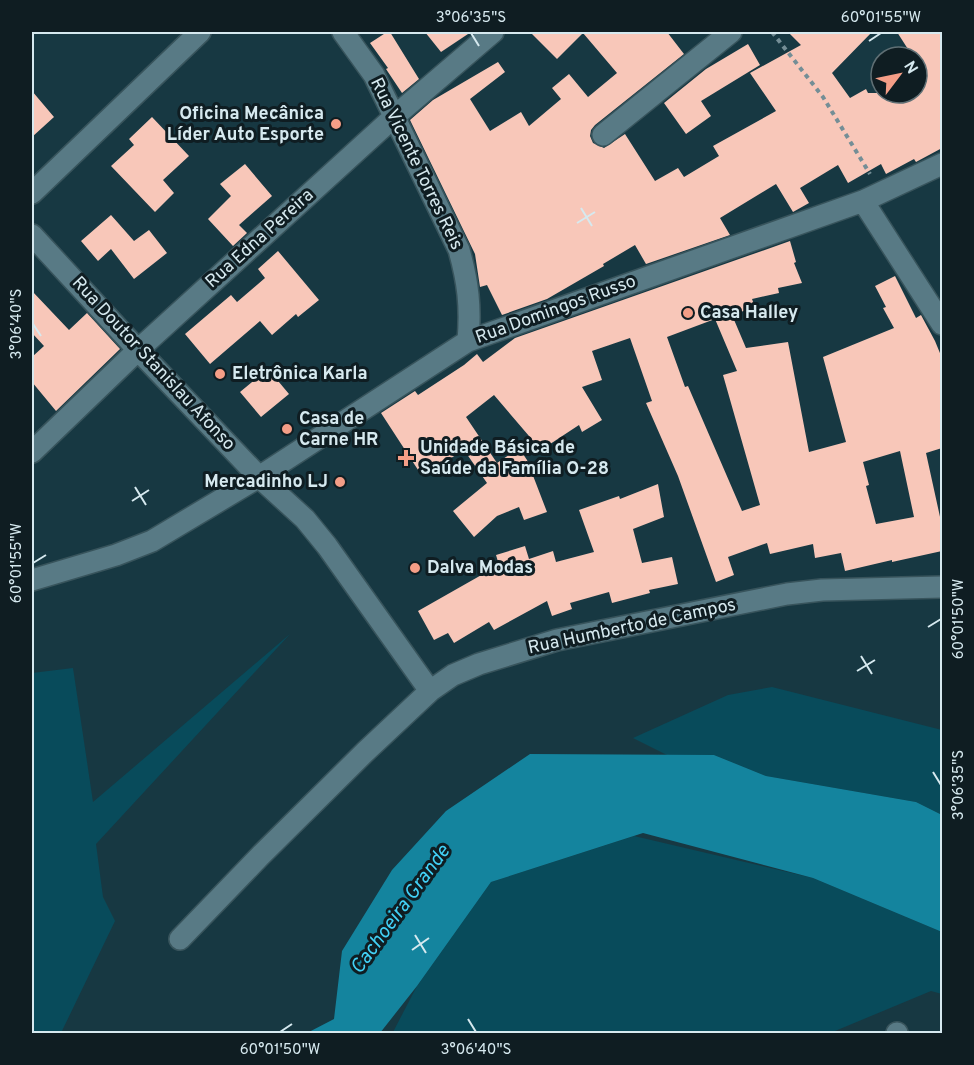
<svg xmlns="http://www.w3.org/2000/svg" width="974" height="1065" viewBox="0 0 974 1065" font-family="Overpass,sans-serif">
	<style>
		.green { fill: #084b5b }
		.water { fill: #14849e }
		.building { fill: #f8c7b9; fill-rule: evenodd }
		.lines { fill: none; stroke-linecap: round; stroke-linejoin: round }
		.street-casing { stroke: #38545c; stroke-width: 24 }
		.path { stroke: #748e96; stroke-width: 4; stroke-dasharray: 4.5 4.5; stroke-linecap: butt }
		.street { stroke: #587a85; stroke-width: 21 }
		.ticks { fill: none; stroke: #d6e9ef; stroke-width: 2 }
		.poi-dot { fill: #f49e87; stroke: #0f1d22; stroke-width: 2 }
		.labels { text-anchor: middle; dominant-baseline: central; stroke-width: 6; stroke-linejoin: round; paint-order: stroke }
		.poi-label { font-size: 18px; font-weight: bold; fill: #d6e9ef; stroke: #0f1d22; text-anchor: start }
		.street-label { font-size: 18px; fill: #d6e9ef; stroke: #0f1d22 }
		.water-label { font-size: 20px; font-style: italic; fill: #42d1f6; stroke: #0f1d22 }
		.neatline { fill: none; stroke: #d6e9ef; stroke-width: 2 }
		.ticks-label { font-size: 15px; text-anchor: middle; fill: #d6e9ef }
	</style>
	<rect width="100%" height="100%" fill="#173842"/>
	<!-- green -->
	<path class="green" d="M290,634L96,844L103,897L115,921L61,1033H32V673L73,668L93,802Z
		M772,687L942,730V815L916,802L766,776L714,755H667L633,738L728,695Z
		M634,836L813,878L942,932V994L931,991L835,1031V1033L392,1034L417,986L491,882Z"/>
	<!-- water -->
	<path class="water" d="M530,754L714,755L766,776L916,802L942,815V932L813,878L643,833L491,882L417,986L380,1033H307L334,1019L342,951L392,870L446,811Z"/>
	<!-- building -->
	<path class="building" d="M387,32H390L419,79L402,93L386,69L388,68L370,43Z
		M425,32H471L441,52Z
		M530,32H667L684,54L595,125L591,130L590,136L593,143L604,148L625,134L655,181L678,168L684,177L719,156L713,146L776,111L750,73L801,45L788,32H872L832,73L850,98L866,89L868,93H917V57H913L897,32H942V148L916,162L914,159L886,174L881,164L848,183L838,165L800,188L809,203L793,212L776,184L720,218L730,235L646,264L635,245L603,264L604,266L547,299L502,315L487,285L480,287L475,254L410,120L433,100L498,62L505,72L470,99L490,131L521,112L529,126L561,99L552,88L569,74L588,97L617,73L583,33L557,59Z
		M748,44L760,65L701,101L711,116L686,134L664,103L706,69Z
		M32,91L54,117L32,137Z
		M152,117L189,156L163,180L174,193L155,212L111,166L134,145L129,139Z
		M245,164L272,196L239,225L247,233L233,246L208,219L231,196L220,184Z
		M111,215L134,241L149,230L167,253L134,279L111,249L98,261L81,241Z
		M790,241L796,262L794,263L802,283L778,288L779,293L752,299L755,307L732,315L746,348L788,342L809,452L846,442L823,357L894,328L883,308L886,307L875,286L895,276L916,318L921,315L935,341L942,358V448L926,453L942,526V551L892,562V560L845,571L841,553L815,558L813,544L770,554L767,543L728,557L734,575L716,582L678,476L646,403L652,401L630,338L592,351L602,380L582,387L602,420L582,432L579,425L541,450L494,395L466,417L497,463L519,448L527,460L547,512L524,520L519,507L497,516L474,537L453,511L487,483L464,450L422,476L381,413L415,391L418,395L464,365L477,354L483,362L515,338ZM715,319L737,371L723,375L760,505L742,511L688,386L685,387L667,337ZM900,451L914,517L876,524L866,486L869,485L863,462Z
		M278,251L319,300L298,317L296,314L272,335L260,321L210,364L185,334L231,295L237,302L265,278L258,269Z
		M32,291L69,330L87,313L120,349L56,411L32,382V357L44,346L32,333Z
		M268,369L289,394L261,417L240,392Z
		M658,484L664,517L633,529L642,563L672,557L678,584L649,590L650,593L612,603L609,592L570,603L572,609L552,616L547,601L494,630L489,622L454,643L448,633L434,640L418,611L499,565L496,555L525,546L529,559L553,551L556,562L594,552L579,510L619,496L620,499Z"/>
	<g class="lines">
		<!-- street casing -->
		<g class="street-casing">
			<path id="street" d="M343,32L374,75L459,250C468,282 471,307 468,341
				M603,135L731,32
				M32,193L200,32
				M863,201L942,324
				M32,235L138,350L259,477L305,519L327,546L430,691
				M32,452L138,350L395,116L493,32
				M32,580L116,555L152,541L259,477L468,341L863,201L942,164
				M180,939L261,855L365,752L430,691L453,675L479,664L557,640L787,594L822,590L942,587
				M897,1033V1034"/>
		</g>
		<!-- path -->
		<path class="path" d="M772,32L823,97L870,174"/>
		<!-- street -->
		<use href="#street" class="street"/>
	</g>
	<!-- ticks -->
	<path class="ticks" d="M471,33L479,46M869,41L881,33M581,208L592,226M577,223L595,212M33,324L41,336M135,487L146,505M132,501L149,490M33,563L46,555M928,627L941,619M861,656L872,674M857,671L875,660M933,772L941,785M415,935L426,953M412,950L429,938M468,1019L476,1032M280,1032L292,1024"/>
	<!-- markers -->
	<g class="poi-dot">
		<circle cx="336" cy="124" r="6"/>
		<circle cx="688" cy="313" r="6"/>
		<circle cx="220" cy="374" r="6"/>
		<circle cx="287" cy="429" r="6"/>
		<path d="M403 449h6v6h6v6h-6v6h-6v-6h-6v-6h6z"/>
		<circle cx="340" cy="482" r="6"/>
		<circle cx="415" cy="568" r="6"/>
	</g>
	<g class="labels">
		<!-- poi labels -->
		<g class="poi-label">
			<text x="324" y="114" text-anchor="end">Oficina Mecânica<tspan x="324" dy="21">Líder Auto Esporte</tspan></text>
			<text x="700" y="313">Casa Halley</text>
			<text x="232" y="374">Eletrônica Karla</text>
			<text x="299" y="419">Casa de<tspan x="299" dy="21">Carne HR</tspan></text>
			<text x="420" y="448">Unidade Básica de<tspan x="420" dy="21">Saúde da Família O-28</tspan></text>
			<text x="328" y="482" text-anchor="end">Mercadinho LJ</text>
			<text x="427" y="568">Dalva Modas</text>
		</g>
		<!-- street labels -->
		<g class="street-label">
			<text transform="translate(416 164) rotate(64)">Rua Vicente Torres Reis</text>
			<text transform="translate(260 239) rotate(-42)">Rua Edna Pereira</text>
			<text transform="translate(556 310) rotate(-20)">Rua Domingos Russo</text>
			<text transform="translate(153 364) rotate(47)">Rua Doutor Stanislau Afonso</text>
			<text transform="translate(632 627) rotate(-12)">Rua Humberto de Campos</text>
		</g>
		<!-- water labels -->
		<g class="water-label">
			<text transform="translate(401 910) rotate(-54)">Cachoeira Grande</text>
		</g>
	</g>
	<!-- border -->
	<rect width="974" height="1065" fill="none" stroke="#0f1d22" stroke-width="66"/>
	<!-- north arrow -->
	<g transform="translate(899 75) rotate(58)"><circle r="28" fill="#0f1d22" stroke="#5f6f74" stroke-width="1.5"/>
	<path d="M0-4.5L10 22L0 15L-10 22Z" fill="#f49e87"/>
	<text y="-9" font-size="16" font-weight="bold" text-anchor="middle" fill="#d6e9ef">N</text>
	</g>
	<rect x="33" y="33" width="908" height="999" class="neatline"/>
	<g class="ticks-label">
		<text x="471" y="22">3°06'35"S</text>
		<text x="881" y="22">60°01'55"W</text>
		<text transform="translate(16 324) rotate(-90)" y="5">3°06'40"S</text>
		<text transform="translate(16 563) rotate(-90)" y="5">60°01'55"W</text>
		<text transform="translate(958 619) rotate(-90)" y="5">60°01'50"W</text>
		<text transform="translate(958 785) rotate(-90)" y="5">3°06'35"S</text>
		<text x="280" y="1054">60°01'50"W</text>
		<text x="476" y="1054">3°06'40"S</text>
	</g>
</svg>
